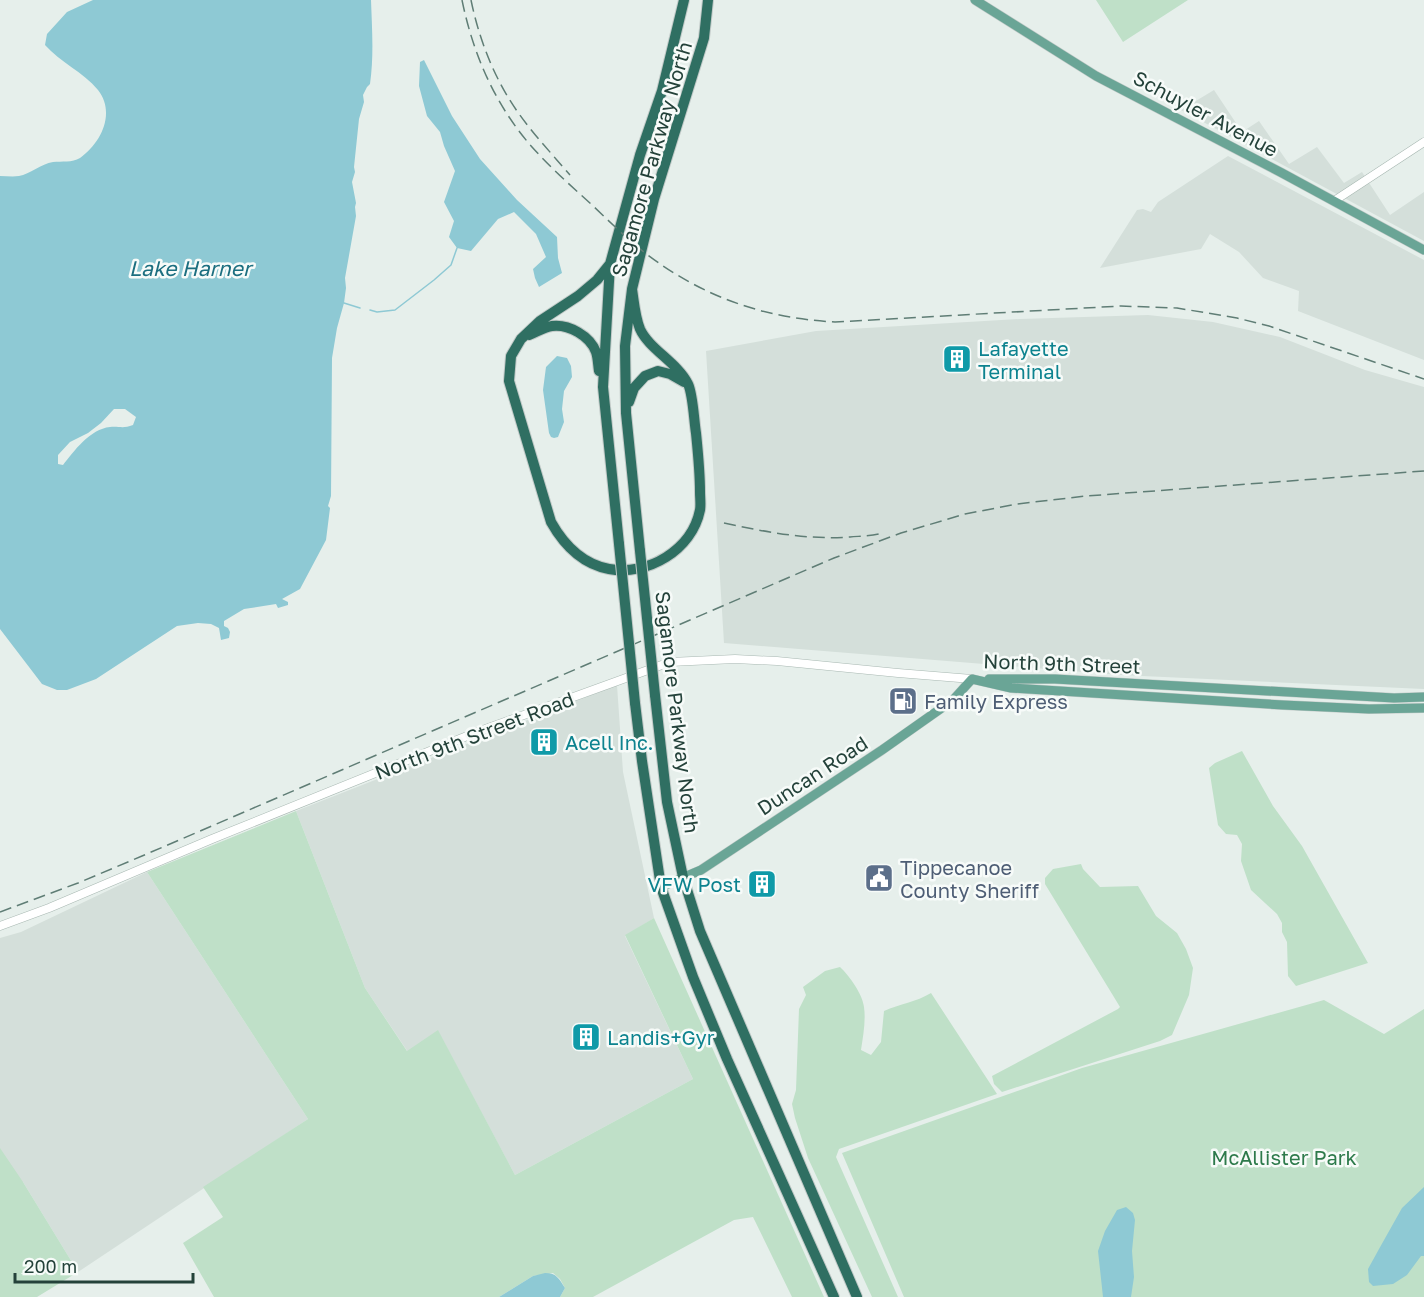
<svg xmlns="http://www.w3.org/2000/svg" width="1424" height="1297" viewBox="0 0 1424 1297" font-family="'Golos Text',sans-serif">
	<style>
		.built { fill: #d4dfda }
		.green { fill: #bfe0c8 }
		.water { fill: #8ec9d4; fill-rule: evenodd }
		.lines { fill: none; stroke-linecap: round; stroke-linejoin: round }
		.stream { stroke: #8ec9d4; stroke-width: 1.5 }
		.minor-casing { stroke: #a8b8b2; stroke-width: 9 }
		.major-casing { stroke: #c2cac8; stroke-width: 10 }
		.highway-casing { stroke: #c2cac8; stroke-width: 12 }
		.minor { stroke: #fff; stroke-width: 8 }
		.major { stroke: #6aa596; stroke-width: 9 }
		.highway { stroke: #2f6f62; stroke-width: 10 }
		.rail { stroke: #5f7d75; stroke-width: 1.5; stroke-dasharray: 12 6; stroke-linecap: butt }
		.highway-bridge-casing { stroke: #c2cac8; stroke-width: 12; stroke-linecap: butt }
		.highway-bridge { stroke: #2f6f62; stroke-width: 10 }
		.labels { text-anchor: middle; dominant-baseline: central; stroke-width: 5; stroke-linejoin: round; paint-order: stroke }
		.street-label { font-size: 20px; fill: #24423a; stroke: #f7fbf9 }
		.culture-label { font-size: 20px; fill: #0d838f; stroke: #f7fbf9; text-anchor: start }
		.service-label { font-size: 20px; fill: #4e5e75; stroke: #f7fbf9; text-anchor: start }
		.park-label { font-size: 20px; fill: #2d7a4b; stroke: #f7fbf9 }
		.water-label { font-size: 21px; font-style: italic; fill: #1c6f80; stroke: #f7fbf9 }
	</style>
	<rect width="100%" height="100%" fill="#e6efeb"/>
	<!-- built -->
	<path class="built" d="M1214,90L1242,132L1259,121L1289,164L1317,147L1344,183L1362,172L1390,215L1424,192V241L1181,110Z
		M1228,156L1424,260V360L1298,311L1299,291L1263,278L1239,252L1210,234L1201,249L1100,268L1137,210L1143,209L1151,212L1158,202Z
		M1148,315L1213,322L1280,337L1365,370L1424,387V689L1121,675L724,643L706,351L816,331L1020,319Z
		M617,685L623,772L654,918L625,936L693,1079L515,1175L438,1031L408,1052L365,988L296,811Z
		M147,872L308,1119L78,1272L23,1182L0,1185V938L21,932Z"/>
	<!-- green -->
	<path class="green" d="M1096,0H1188L1123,42Z
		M1242,751L1273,806L1302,846L1368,963L1296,986L1288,976L1287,942L1282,932V923L1277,914L1251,890L1241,861L1242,844L1237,835L1226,834L1218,825L1209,768L1215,763Z
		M296,811L365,988L407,1051L438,1030L515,1175L693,1079L625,935L654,918L824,1297H792L753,1217L734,1220L593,1297H560L565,1288L560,1279L553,1273L533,1276L499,1297H214L183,1243L223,1217L203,1187L308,1119L147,872Z
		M1081,864L1083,869L1100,887L1138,886L1156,916L1177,933L1186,949L1193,968L1189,995L1172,1035L1160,1041L1002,1092L994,1084L992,1076L1118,1009L1120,1007L1045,884V878L1053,869Z
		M840,967C849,975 863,995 864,1007C866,1021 863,1036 861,1050L871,1055L881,1042L884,1011C900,1004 916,1002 931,993L997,1094L839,1149L836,1157L898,1297H872L808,1158L795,1118L792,1104L796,1090L799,1009L806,995L803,987L825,971Z
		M1324,1000L1384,1034L1424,1009V1297H904L842,1153L1082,1068Z
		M0,1148L23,1182L78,1272L37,1297H0Z"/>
	<!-- water -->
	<path class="water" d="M93,0H371C372,28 374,56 370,84L367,87L363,95L364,102L359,119L354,167L355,172L352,182L356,203L355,207L356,216L345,278L346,288L344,303L337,328L332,358L331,496L328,506L330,508L326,540L300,589L282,599L288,602V605L278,608L276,604L244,609L224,621V626L228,628L230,632L229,638L221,640L219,628L211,624L198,623L177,626L96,679L67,690H57L42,684L0,629V176C6,176 13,177 19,176C30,174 41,164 53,162C62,161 72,163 80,158C101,143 116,113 98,90C83,72 60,62 45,45L47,34L67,12ZM114,409H125L136,417L133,425C123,429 119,426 110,427C90,429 74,451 63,465L58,464V455L70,442L88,433L101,423Z
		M424,60L452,116L480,159L517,200L557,237L558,258L562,273L539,287L535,278L533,269L546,257L536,234L514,212L498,219L471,251L457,248L449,237L454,221L444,202L455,171L444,146L440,132L427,116L419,86L420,62Z
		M557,356L567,358L571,366L572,377L564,391L562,409L564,422L558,437L554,438L551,437L549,433L543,390L546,367Z
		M1424,1187V1256H1421L1407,1275L1393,1284L1373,1286L1369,1282L1368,1269L1379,1249L1402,1208Z
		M1126,1207L1133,1213L1135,1220L1132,1251L1134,1277L1131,1297H1103L1098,1251L1105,1231L1117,1210Z
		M545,1273C557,1273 559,1279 565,1288L560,1297H499L533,1276Z"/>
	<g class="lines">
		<!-- stream -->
		<path class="stream" d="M344,303L360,308
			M370,310L377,312L395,310L434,280L451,265L457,248"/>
		<!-- minor casing -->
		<g class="minor-casing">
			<path id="minor" d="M1334,201L1424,142
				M0,926L49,908L212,839L477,732L670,662L735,659L777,661L898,673L972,679"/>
		</g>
		<!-- major casing -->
		<g class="major-casing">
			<path id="major" d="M975,0L1096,76L1282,173L1424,250
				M972,679L1011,688L1283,705L1369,709L1424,708
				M989,679H1055L1394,698L1424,697
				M661,887L701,870L882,750L953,700L972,679"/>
		</g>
		<!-- highway casing -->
		<g class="highway-casing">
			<path id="highway" d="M610,264L597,280L578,296L540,321L521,339L511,356L509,381L551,522C564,545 582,564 609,569C648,576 692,550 700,510C701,505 700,498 700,492C700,472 698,453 696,433C694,421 693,394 688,384C678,363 649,349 640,329C635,317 634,302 632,289
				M529,335C537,332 544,327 552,326C569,324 590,336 596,352C598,358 598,365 599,371
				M629,402L634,388L645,376L658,371L670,374L684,382
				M619,544L603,387L610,264L640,155L662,91L684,0
				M640,551L626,413L625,346L632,289L654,199L704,38L708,0
				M655,695L667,802L683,877L700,931L857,1297
				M635,703L642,761L661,887L693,977L727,1059L834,1297"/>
		</g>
		<!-- minor -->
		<use href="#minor" class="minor"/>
		<!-- major -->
		<use href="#major" class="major"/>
		<!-- highway -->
		<use href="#highway" class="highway"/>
		<!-- rail -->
		<path class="rail" d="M462,0C473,54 495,105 532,147C550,167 571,186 591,204C609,221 626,238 645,253C703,297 763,318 835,322L1121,306L1177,308L1237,318L1269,326L1424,379
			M471,0C479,39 494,78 517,111C533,134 552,154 570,175
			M724,523C766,532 807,540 850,537C861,536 872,536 883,533
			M0,912L78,883L142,856L834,558L901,533L965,514L1017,504L1086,496L1424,471"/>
		<!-- highway-bridge casing -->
		<g class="highway-bridge-casing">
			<path id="highway-bridge" d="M619,544L635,703
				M640,551L655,695"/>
		</g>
		<!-- highway-bridge -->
		<use href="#highway-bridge" class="highway-bridge"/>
	</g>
	<!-- icons -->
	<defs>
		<g id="building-square" transform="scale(1.5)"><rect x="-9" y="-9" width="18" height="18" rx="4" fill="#0f9aa8" stroke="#f7fbf9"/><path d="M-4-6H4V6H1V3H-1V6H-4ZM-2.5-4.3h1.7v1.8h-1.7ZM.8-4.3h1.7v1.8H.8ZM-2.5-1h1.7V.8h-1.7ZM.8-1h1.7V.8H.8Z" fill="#fff"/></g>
		<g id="fuel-square" transform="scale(1.5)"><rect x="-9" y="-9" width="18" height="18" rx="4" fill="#5c6f8a" stroke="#f7fbf9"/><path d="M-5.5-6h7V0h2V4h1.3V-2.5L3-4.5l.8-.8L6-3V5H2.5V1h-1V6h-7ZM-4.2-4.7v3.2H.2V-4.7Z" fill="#fff"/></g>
		<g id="civic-square" transform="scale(1.5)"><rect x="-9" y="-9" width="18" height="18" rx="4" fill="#5c6f8a" stroke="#f7fbf9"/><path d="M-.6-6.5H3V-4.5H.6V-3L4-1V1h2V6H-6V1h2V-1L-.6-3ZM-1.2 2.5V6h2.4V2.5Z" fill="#fff"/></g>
	</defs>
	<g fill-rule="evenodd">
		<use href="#building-square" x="957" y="359"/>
		<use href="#fuel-square" x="903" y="701"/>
		<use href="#building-square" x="544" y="742"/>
		<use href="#civic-square" x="879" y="878"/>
		<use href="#building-square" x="762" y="884"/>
		<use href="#building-square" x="586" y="1037"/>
	</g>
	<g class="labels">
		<!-- street labels -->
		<g class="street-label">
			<text transform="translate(1206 113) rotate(28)">Schuyler Avenue</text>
			<text transform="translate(651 159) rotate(-74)">Sagamore Parkway North</text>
			<text transform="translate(1062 663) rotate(2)">North 9th Street</text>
			<text transform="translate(678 712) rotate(83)">Sagamore Parkway North</text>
			<text transform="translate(474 735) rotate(-21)">North 9th Street Road</text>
			<text transform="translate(812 775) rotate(-33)">Duncan Road</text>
		</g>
		<!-- culture labels -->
		<g class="culture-label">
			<text x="978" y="348">Lafayette<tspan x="978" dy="23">Terminal</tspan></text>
			<text x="565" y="742">Acell Inc.</text>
			<text x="741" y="884" text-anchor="end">VFW Post</text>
			<text x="607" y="1037">Landis+Gyr</text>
		</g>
		<!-- service labels -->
		<g class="service-label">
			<text x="924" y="701">Family Express</text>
			<text x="900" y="867">Tippecanoe<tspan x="900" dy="23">County Sheriff</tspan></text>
		</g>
		<!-- park labels -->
		<g class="park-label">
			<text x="1284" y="1157">McAllister Park</text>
		</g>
		<!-- water labels -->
		<g class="water-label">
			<text x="190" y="268">Lake Harner</text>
		</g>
	</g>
	<!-- scale -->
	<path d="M15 1273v9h178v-9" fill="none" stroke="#24423a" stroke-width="3"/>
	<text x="24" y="1273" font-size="18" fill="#24423a" stroke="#f7fbf9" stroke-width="4.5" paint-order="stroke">200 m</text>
</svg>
